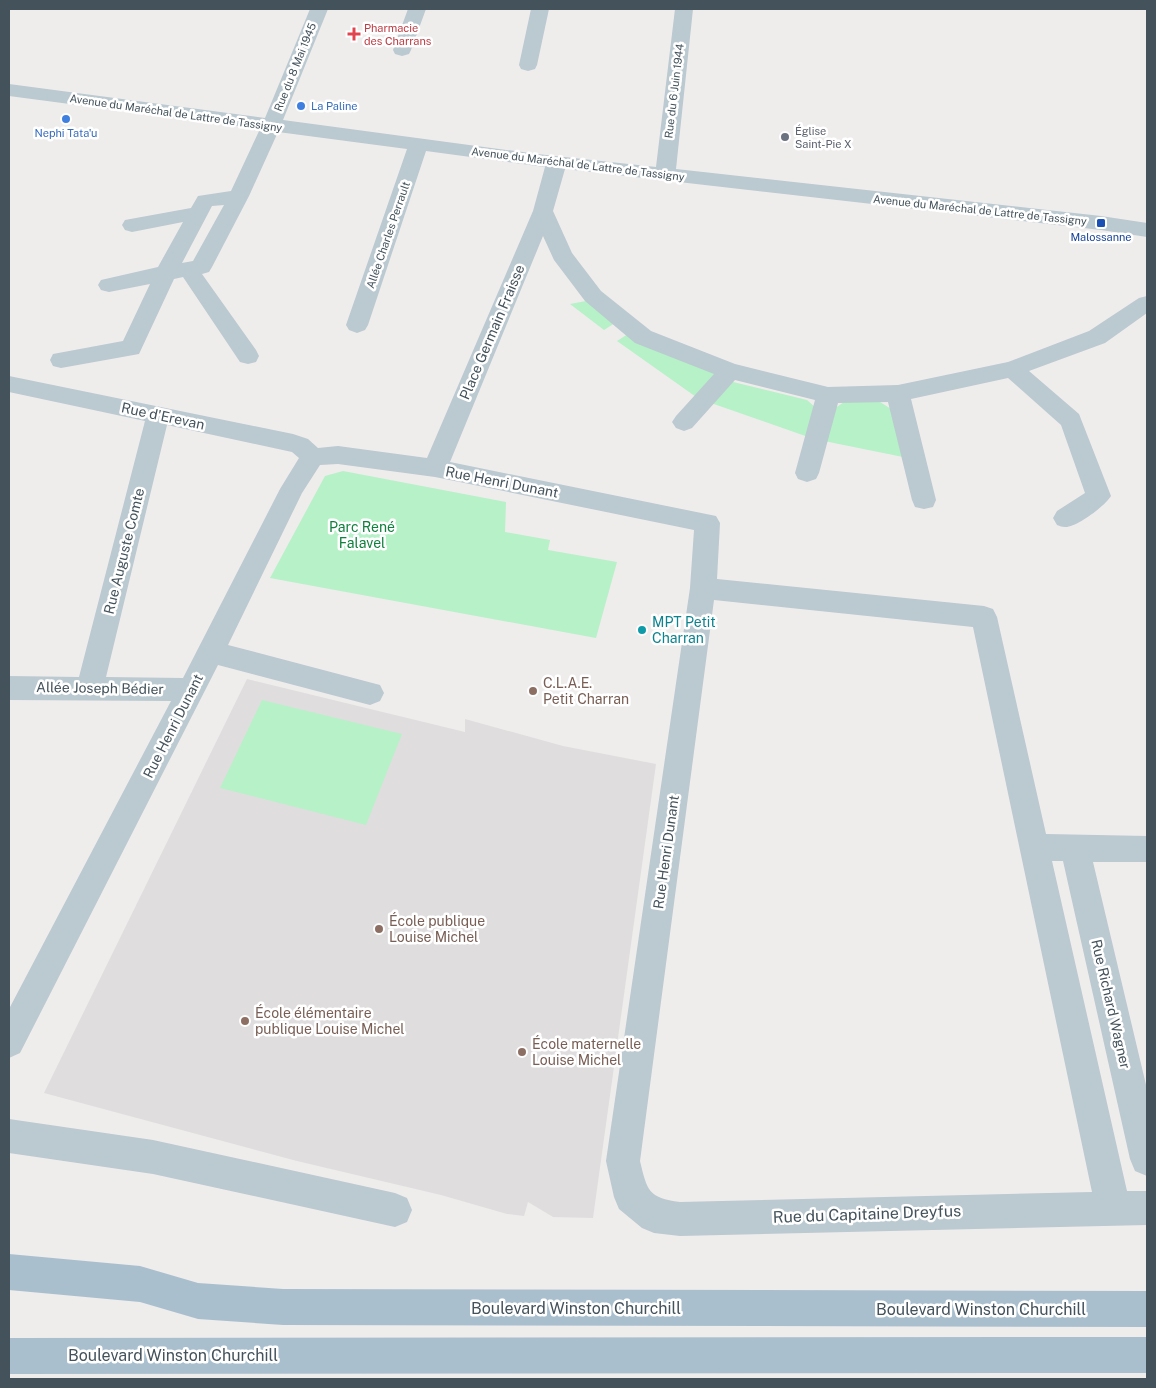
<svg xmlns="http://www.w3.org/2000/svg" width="1156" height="1388" viewBox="0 0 1156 1388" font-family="'Public Sans',sans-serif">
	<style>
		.education { fill: #e0ddde }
		.green { fill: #b6f1c8 }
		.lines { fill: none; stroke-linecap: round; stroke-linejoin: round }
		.minor { fill: #bbc9d0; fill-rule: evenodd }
		.major { fill: #a9bfce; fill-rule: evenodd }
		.health-dot { fill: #e0444e; stroke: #fff; stroke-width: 2 }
		.shop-dot { fill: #3f7fe0; stroke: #fff; stroke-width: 2 }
		.worship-dot { fill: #6b7280; stroke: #fff; stroke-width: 2 }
		.transit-dot { fill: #1a4fb4; stroke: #fff; stroke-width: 2 }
		.culture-dot { fill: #0f9aa8; stroke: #fff; stroke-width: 2 }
		.education-dot { fill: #8d6e63; stroke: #fff; stroke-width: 2 }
		.labels { text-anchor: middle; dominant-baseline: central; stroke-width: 5; stroke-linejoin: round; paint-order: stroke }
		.far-health-label { font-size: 11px; fill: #be3a42; stroke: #fff; text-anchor: start }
		.far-street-label { font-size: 11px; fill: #43525b; stroke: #fff }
		.far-shop-label { font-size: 11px; fill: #366cbe; stroke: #fff; text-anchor: start }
		.far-worship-label { font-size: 11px; fill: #5b616d; stroke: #fff; text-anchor: start }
		.far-transit-label { font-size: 11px; fill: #164399; stroke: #fff }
		.street-label { font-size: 14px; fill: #43525b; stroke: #fff }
		.park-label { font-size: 14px; fill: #10803e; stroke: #fff }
		.culture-label { font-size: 14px; fill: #0d838f; stroke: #fff; text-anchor: start }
		.education-label { font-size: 14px; fill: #785e54; stroke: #fff; text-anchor: start }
		.near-street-label { font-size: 16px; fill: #43525b; stroke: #fff }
	</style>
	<rect width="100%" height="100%" fill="#efecec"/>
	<!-- education -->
	<path class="education" d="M247,679L465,732V719L563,746L656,764L593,1218L553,1217L528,1202L524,1216L507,1214L441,1195L297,1161L44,1093Z"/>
	<!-- green -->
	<path class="green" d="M586,301L615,323L604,330L570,304Z
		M631,332L719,375L699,399L617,341Z
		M733,382L807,400L816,408L811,438L711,403Z
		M844,402H880L896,412L908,458L824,441L834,409Z
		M343,471L506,502L505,532L550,540L548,550L617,562L596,638L270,578L325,476Z
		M262,700L402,734L366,825L220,788Z"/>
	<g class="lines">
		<!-- minor -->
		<path class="minor" d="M310,9H328L283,120L537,154L656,167L675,9H693L676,169L1101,216L1147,223V237L1101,230L565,169L553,211L572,253L601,291L651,331L735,364L828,387L898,385L1008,362L1089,331L1139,298L1147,296V313L1105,343L1029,371L1079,414L1111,496C1106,505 1076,528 1065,527C1062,527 1060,526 1057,525L1053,518L1057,511L1085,493L1061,425L1008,378L911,399L936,500L933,507L924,509L915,507L912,500L888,402L838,403L819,473L816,479L807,482L798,479L795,473L815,400L735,380L692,428L684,431L676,428L672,422L676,416L714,374L635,343L585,301L554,260L543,236L450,462L716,516L720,523L717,579L984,606L993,609L997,617L1046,834L1147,836V862H1093L1147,1089V1176L1135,1171L1130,1159L1063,861H1052L1127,1191H1147V1225L680,1236L654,1233L642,1228L619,1209L614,1197L606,1161L690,588L694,530L435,477L338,464L320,465L302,493L228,645L380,685L384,693L380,701L370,705L218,665L20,1053L9,1058V1009L171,701L9,700V676L79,677L145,421L9,392V376L293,434L308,439L318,448L338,446L427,458L533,211L545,167L426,151L368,325L365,330L357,333L349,330L346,325L407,149L278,132L249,196L212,267L209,272L202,274L256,350L259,356L256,362L248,364L240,362L183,277L174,279L139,354L61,368L53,366L50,360L53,354L123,341L150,284L109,292L101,290L98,285L101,280L158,267L183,222L132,232L125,230L122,225L125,220L191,208L198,196L231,191L260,129L9,96V84L265,118ZM224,205L193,261L182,263L212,206ZM167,425L292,452L299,458L280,489L183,678L106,677ZM714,600L973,627L1092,1192L680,1202C648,1198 647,1190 640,1161Z
			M408,9H426L411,50L409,54L402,56L395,54L393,50Z
			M531,9H549L537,65L535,69L528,71L521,69L519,65Z
			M9,1119L153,1140L395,1193L407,1198L412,1210L407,1222L395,1227L153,1174L9,1153Z"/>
		<!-- major -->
		<path class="major" d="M9,1254L140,1266L198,1283L283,1289L1147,1291V1327L283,1325L198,1319L140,1302L9,1290Z
			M1147,1337V1373L9,1374V1338Z"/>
	</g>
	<!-- markers -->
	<path class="health-dot" d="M351.5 26.5h5v5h5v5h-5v5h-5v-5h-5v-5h5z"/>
	<g class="shop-dot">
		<circle cx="301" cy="106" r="5"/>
		<circle cx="66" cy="119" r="5"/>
	</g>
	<circle class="worship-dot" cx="785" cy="137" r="5"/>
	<rect class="transit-dot" x="1096" y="218" width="10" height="10" rx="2.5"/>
	<circle class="culture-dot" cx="642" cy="630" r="5"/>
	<g class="education-dot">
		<circle cx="533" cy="691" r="5"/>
		<circle cx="379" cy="929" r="5"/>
		<circle cx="245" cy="1021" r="5"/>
		<circle cx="522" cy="1052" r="5"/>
	</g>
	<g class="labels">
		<!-- far-health labels -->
		<g class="far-health-label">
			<text x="364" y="28">Pharmacie<tspan x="364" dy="13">des Charrans</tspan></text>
		</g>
		<!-- far-street labels -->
		<g class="far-street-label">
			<text transform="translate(295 67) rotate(-68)">Rue du 8 Mai 1945</text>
			<text transform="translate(674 91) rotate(-83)">Rue du 6 Juin 1944</text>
			<text transform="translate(176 113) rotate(8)">Avenue du Maréchal de Lattre de Tassigny</text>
			<text transform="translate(578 164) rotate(7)">Avenue du Maréchal de Lattre de Tassigny</text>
			<text transform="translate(980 210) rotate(6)">Avenue du Maréchal de Lattre de Tassigny</text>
			<text transform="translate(388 235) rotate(-71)">Allée Charles Perrault</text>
		</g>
		<!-- far-shop labels -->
		<g class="far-shop-label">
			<text x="311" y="106">La Paline</text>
			<text x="66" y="133" text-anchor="middle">Nephi Tata'u</text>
		</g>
		<!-- far-worship labels -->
		<g class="far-worship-label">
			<text x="795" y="131">Église<tspan x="795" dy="13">Saint-Pie X</tspan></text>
		</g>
		<!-- far-transit labels -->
		<g class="far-transit-label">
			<text x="1101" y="237">Malossanne</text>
		</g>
		<!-- street labels -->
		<g class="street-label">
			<text transform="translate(492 332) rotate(-67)">Place Germain Fraisse</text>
			<text transform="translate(163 416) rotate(12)">Rue d'Erevan</text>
			<text transform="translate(502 482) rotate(11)">Rue Henri Dunant</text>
			<text transform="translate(124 551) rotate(-76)">Rue Auguste Comte</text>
			<text transform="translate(100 688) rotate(1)">Allée Joseph Bédier</text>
			<text transform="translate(173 726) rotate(-63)">Rue Henri Dunant</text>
			<text transform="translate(666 852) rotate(-82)">Rue Henri Dunant</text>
			<text transform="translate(1111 1004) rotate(77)">Rue Richard Wagner</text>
		</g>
		<!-- park labels -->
		<g class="park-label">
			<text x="362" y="527">Parc René<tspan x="362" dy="16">Falavel</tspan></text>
		</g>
		<!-- culture labels -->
		<g class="culture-label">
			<text x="652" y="622">MPT Petit<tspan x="652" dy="16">Charran</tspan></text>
		</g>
		<!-- education labels -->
		<g class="education-label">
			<text x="543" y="683">C.L.A.E.<tspan x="543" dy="16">Petit Charran</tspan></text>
			<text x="389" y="921">École publique<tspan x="389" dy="16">Louise Michel</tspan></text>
			<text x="255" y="1013">École élémentaire<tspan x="255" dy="16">publique Louise Michel</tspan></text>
			<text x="532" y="1044">École maternelle<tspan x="532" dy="16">Louise Michel</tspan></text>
		</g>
		<!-- near-street labels -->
		<g class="near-street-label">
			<text transform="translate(867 1214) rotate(-2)">Rue du Capitaine Dreyfus</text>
			<text x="576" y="1308">Boulevard Winston Churchill</text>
			<text x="981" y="1309">Boulevard Winston Churchill</text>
			<text x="173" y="1355">Boulevard Winston Churchill</text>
		</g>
	</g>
	<!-- border -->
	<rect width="1156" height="1388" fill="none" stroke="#43525b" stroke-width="20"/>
</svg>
